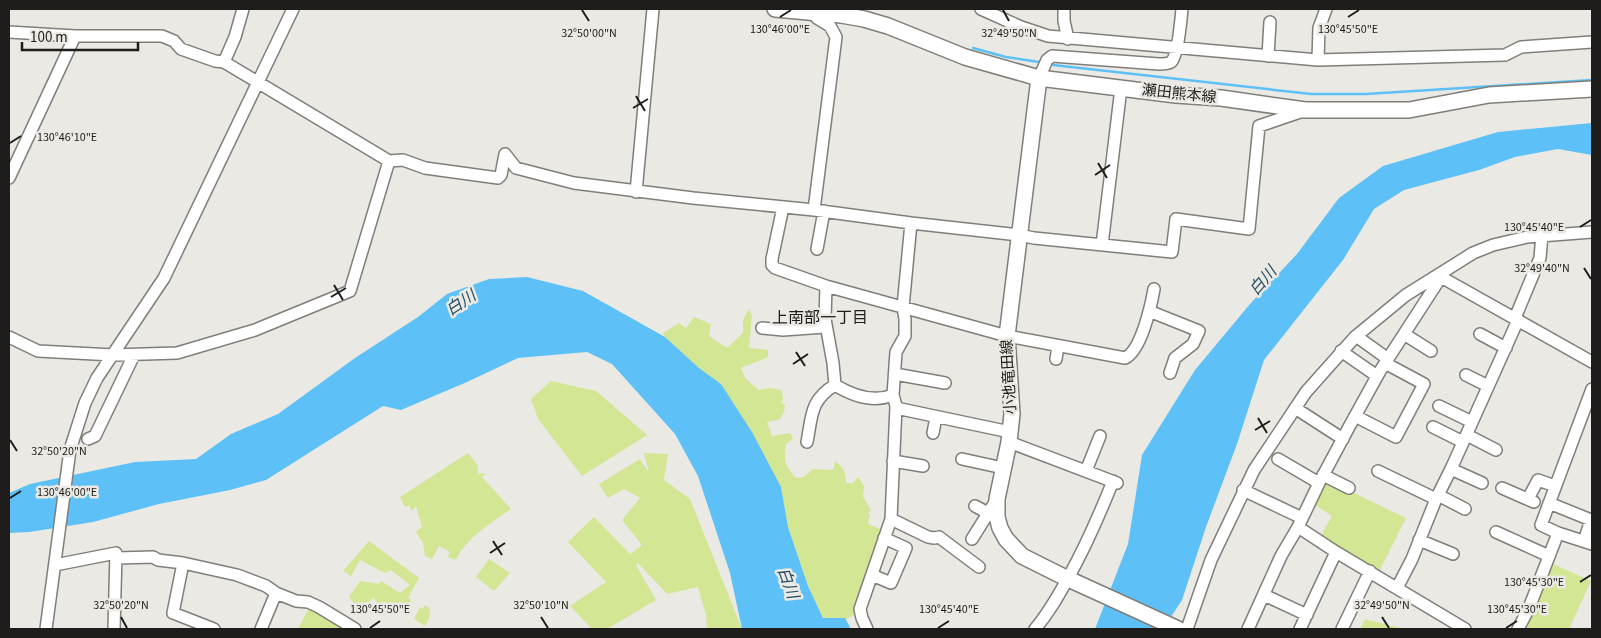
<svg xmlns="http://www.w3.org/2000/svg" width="1601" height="638" viewBox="0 0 1601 638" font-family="'Source Sans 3','Noto Sans JP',sans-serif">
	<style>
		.green { fill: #d2e693 }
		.water { fill: #5dc1f7 }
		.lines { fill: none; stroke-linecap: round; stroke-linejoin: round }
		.stream { stroke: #5dc1f7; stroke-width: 2.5 }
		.minor-casing { stroke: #807e79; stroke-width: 14 }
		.major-casing { stroke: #807e79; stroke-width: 18 }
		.minor { stroke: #fff; stroke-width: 11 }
		.major { stroke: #fff; stroke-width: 15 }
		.ticks { fill: none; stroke: #1e1d1b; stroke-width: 2 }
		.labels { text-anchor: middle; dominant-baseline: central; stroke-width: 5; stroke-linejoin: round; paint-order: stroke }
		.street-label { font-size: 15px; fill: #1e1d1b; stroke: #ebe9e3 }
		.water-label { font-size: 16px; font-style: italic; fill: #234d64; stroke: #ebe9e3 }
		.neighbourhood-label { font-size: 16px; fill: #1e1d1b; stroke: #ebe9e3 }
		.ticks-label { font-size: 12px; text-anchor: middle; fill: #1e1d1b; stroke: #ebe9e3; stroke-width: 5; stroke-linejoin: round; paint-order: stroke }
	</style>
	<rect width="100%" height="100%" fill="#ebe9e3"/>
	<!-- green -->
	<path class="green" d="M749,309L752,316L749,348L768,350V357L741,368L745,378L759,390L768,388L782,390L783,400L781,402L785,405L784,412L780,419L767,422L772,436L790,433L793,439L786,444C783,459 785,466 796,478L804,477L813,469L833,470L835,461C843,467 846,472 846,483H853L858,477L864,486L863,497L871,510L868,513L870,515L868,524L885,531L856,613L846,620L844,618H823L808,586L788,527L781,487L721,384L699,368L665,337L663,333L679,323L686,328L694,317L711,324L709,336L727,348L743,333V320Z
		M551,381L596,391L647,435L582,476L538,419L531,399Z
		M468,453L478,466V474L486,473L482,477L511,509C491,523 466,538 456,560L448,557L450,552L439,546L432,559L425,556L423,543L416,532L422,527L416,506L412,511L409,505L405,507L400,497Z
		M644,453L668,454L664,480L690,499L742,629H707L706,615L698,587L667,594L638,563L636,565L656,600L607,629H592L570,606L606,582L568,542L594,517L630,554L642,545L622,520L640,498L624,489L608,498L599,484L640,459L649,473Z
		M1325,479L1406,518L1379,572L1320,537L1332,516L1312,503Z
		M369,541L419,578L408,598L411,600L409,606L402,604L398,615L395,613L394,608L384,605L381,609L374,598L368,602L354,603L349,597L360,581L379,584L381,581L400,593L410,585L391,570L385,573L360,560L351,576L343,571Z
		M489,559L510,573L494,591L476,577Z
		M1551,563L1591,581L1569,629H1521Z
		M425,605L430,609L429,619L425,626L414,619L420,607L423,609Z
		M310,606L352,629H298Z
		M1365,619L1404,629H1360Z"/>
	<!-- water -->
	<path class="water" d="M1592,123V155L1558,149L1515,157L1479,170L1404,190L1374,209L1343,260L1264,360L1237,444L1206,527L1182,600L1163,629H1095L1128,544L1142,455L1195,370L1250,304L1297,254L1339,198L1383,166L1498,132Z
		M527,277L583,291L665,337L699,368L721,384L752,432L781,487L788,527L808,586L823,618H845L851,629H742L730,573L698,476L675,434L612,364L587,352L518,358L467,382L401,410L383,406L266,480L230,490L159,504L93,522L29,532L9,533V493L30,484L135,462L196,459L231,434L278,414L355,358L418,317L447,294L489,279Z"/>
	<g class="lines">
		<!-- stream -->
		<path class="stream" d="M973,48L1006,57L1039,62
			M1053,65L1311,94H1366L1592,80"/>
		<!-- minor casing -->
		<g class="minor-casing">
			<path id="minor" d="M981,9L1021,27L1048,36L1318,60L1505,55L1521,47L1592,42
				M1064,9V21L1068,39
				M9,32L75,36H162L174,41L181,49L215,61L224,62L389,161L403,160L425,168L498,178L501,175L505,154L516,168L574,183L693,198L814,210L911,223L1019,235L1034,238L1172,252L1176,219L1249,229L1259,126L1303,111
				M1268,56L1270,22
				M1318,60L1319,28L1326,9
				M224,62L235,37L243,9
				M1039,78L1047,60L1052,56L1159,64C1162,64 1168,64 1171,62C1178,56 1181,19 1182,9
				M9,178L75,36
				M636,192L653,9
				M783,207L772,259V265L775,268L826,286L1007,336L1125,358C1141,351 1151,306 1154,289
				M814,210L836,37L830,26L817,18V9
				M911,223L903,307L905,319V336L896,352L893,395L896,406L891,519L928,537L934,538L939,537L979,567
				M1102,245L1121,88
				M817,249L824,211
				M826,286L825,319L833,363L835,385C853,396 873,403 893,395
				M1149,311L1199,331L1193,344L1175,358L1170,373
				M1515,318L1540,258L1542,235
				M762,328L783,330L825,327
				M1404,334L1431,351
				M1480,334L1506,348
				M1356,336L1388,359
				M9,337L38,351L113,355L177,353L255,330L350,291L389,161
				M1341,351L1377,376
				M1056,359L1058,346
				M895,374L945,383
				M1466,375L1488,386
				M1439,406L1472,422
				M896,408L1010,432
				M1295,408L1343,439
				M1355,416L1396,437L1424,384L1385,363
				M1433,427L1463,442
				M933,433L936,417
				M1467,435L1496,450
				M88,439L95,436L134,355
				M807,442C812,416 810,400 835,385
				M1009,442L1117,483
				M962,459L1003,468
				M1278,459L1319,483
				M893,461L923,466
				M1451,469L1482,483
				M1086,471L1100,436
				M1378,471L1436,499
				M1323,475L1349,488
				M1502,488L1534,502
				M1243,490L1302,518
				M1438,495L1465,509
				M1528,499L1538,480L1555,486
				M1549,503L1591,520L1584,541
				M975,506L988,513
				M1298,527L1336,552L1465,629
				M1496,532L1549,556
				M1558,533L1592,544
				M972,539L997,499
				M1419,540L1453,554
				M117,558L153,557L158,560L183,563L237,575L266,586L276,593L296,601L308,602L319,607L355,629
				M183,563L173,613L214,629
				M55,565L116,553L114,629
				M872,575L891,583L906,548L884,538
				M1397,588L1412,559L1436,499L1451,469L1518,320
				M1264,595L1307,615
				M46,629L70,450L85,403L97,378L164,278L293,9
				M261,629L276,593
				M867,629L862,618L860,609L891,519
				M1035,629C1048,614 1057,598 1067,580C1085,548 1099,516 1113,481
				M1187,629L1211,560L1254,470L1306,392L1355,337L1406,295L1473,253L1493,245L1527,237L1592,232
				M1248,629L1281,556L1298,527L1319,483L1349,427L1380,371L1441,277L1592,362
				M1300,629L1336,552
				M1342,629L1370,571
				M1518,629L1529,608L1558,533L1541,525L1592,389"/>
		</g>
		<!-- major casing -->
		<g class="major-casing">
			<path id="major" d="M775,9L841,15L864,19L888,26L965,57L1039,78L1176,95L1221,98L1305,110H1409L1489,95L1592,89
				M1039,78L1007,336L1012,414L1009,442L997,499V517L1000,528L1006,539L1022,556L1064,577L1178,629"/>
		</g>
		<!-- minor -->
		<use href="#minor" class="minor"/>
		<!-- major -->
		<use href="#major" class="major"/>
	</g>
	<!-- ticks -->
	<path class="ticks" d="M582,10L589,21M1003,10L1009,21M780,17L791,10M1348,17L1359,10M636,96L645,111M633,108L648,99M10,143L21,136M1098,163L1107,178M1095,175L1110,165M1580,227L1591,220M1584,268L1591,279M334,285L343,300M331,297L346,288M796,352L805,366M793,364L808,354M1258,418L1267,433M1255,430L1270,421M10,440L17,451M10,498L21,491M493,541L502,555M490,553L505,543M1580,582L1591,575M121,617L127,628M541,617L548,628M1382,617L1389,628M370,628L380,621M938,628L949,621M1506,628L1517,621"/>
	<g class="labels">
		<!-- street labels -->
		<g class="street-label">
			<text transform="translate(1179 94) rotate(6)">瀬田熊本線</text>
			<text transform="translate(1009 377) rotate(-93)">小池竜田線</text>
		</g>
		<!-- water labels -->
		<g class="water-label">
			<text transform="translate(1263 281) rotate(-49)">白川</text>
			<text transform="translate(461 303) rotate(-34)">白川</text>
			<text transform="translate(788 583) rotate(70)">白川</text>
		</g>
		<!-- neighbourhood labels -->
		<g class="neighbourhood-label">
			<text x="820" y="318">上南部一丁目</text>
		</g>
	</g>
	<g class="ticks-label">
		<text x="780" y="33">130°46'00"E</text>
		<text x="1348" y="33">130°45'50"E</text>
		<text x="589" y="37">32°50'00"N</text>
		<text x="1009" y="37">32°49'50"N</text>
		<text x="67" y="141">130°46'10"E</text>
		<text x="1534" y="231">130°45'40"E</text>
		<text x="1542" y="272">32°49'40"N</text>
		<text x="59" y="455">32°50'20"N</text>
		<text x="67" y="496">130°46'00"E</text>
		<text x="1534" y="586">130°45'30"E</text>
		<text x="121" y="609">32°50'20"N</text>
		<text x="541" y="609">32°50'10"N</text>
		<text x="1382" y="609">32°49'50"N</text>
		<text x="380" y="613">130°45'50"E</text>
		<text x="949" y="613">130°45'40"E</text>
		<text x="1517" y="613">130°45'30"E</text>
	</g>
	<!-- border -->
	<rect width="1601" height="638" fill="none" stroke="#1e1d1b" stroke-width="20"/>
	<!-- scale -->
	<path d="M22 42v8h116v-8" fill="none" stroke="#1e1d1b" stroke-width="2.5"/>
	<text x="30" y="42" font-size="15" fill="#1e1d1b" stroke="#ebe9e3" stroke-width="4" paint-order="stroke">100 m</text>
</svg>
